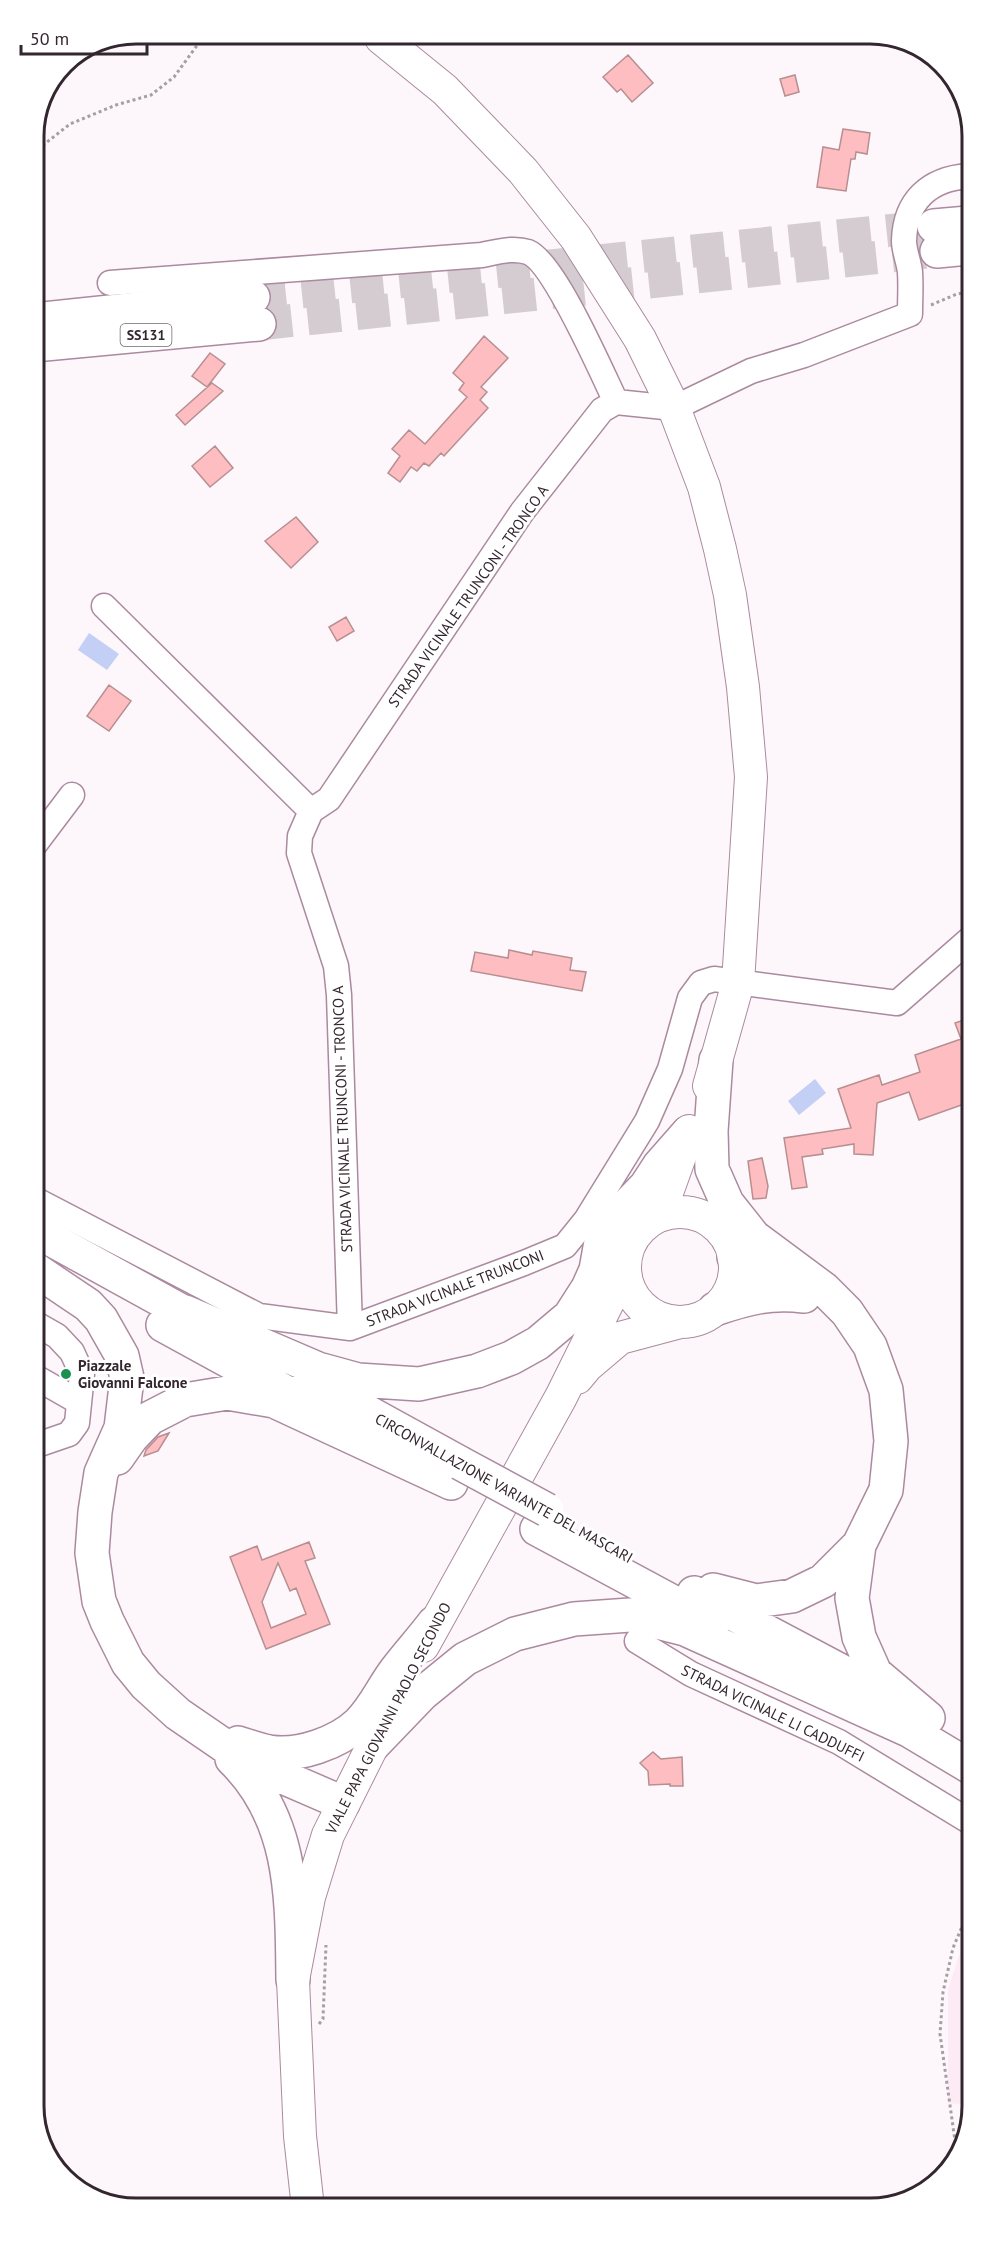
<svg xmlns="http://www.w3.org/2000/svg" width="1006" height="2242" viewBox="0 0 1006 2242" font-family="'PT Sans',sans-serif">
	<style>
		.built { fill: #fceaf5 }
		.water { fill: #c3cff5 }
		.building { fill: #fdbdc1; stroke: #b78f91; stroke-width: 1.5; fill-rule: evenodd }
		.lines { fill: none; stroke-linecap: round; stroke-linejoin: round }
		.highway-tunnel { stroke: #d5ccd1; stroke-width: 33; stroke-dasharray: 33 16; stroke-linecap: butt }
		.minor-casing { stroke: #ab8a9f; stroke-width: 27 }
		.major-casing { stroke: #ab8a9f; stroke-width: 34 }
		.highway-casing { stroke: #ab8a9f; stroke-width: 36 }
		.path { stroke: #a79ea3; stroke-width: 3; stroke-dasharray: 3 3; stroke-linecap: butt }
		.minor { stroke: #fff; stroke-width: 24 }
		.major { stroke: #fff; stroke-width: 32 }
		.highway { stroke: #fff; stroke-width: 33 }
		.highway-bridge-casing { stroke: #ab8a9f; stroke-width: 36; stroke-linecap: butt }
		.highway-bridge { stroke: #fff; stroke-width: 33 }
		.poi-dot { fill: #18924e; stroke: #fff; stroke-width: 2 }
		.labels { text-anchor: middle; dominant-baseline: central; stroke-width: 6; stroke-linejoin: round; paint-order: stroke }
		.shield { fill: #fff; stroke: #70676d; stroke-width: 1.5 }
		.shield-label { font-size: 14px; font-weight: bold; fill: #33262e }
		.street-label { font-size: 15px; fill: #33262e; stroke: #fff }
		.poi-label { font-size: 15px; font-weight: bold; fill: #33262e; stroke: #fff; text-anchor: start }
		.rim { fill: none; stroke: #33262e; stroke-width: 3 }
	</style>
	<rect width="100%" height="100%" fill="#fdf6fa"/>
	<!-- built -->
	<path class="built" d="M972,1916L973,2105L948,2103V1990Z"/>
	<!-- water -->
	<path class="water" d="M89,633L119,654L107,670L78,650Z
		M815,1079L826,1093L799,1115L788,1101Z"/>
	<!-- building -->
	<path class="building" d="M628,55L653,83L632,102L621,89L617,92L603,77Z
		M795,75L799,92L785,96L780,79Z
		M843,129L870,133L867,154L856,152L855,159H851L846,191L817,187L823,147L839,150Z
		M484,336L508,358L481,387L487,392L480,400L488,408L444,456L441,453L429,466L424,463L417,471L411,467L400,482L388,473L400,456L392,449L409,430L425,444L467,397L459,390L464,383L453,373Z
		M210,353L225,364L207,387L192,376Z
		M212,383L223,391L185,425L176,415Z
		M215,446L233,468L210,487L192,466Z
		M296,517L318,542L291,568L265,541Z
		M346,617L354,631L337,641L329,627Z
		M109,685L131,701L109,731L87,716Z
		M509,950L532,955L533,951L572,958L570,970L586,972L582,991L471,971L475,952L508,958Z
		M970,1018V1102L919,1120L909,1092L877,1103L873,1155L854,1154V1144L822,1149L823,1154L802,1157L807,1187L792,1189L784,1138L851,1128L838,1089L879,1075L882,1085L920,1072L915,1055L961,1039L955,1023Z
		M762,1158L768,1186L766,1198L753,1199L748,1161Z
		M169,1433L158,1451L144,1456L146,1450L158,1437Z
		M309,1542L315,1558L305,1561L330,1624L266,1649L230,1557L257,1546L262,1560ZM278,1563L290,1591L296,1588L306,1614L271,1628L262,1602Z
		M653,1752L661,1759L682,1757L683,1786H670V1784L649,1785L648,1771L640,1763Z"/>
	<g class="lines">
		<!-- highway-tunnel -->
		<path class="highway-tunnel" d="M253,297L934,226
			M259,324L937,251"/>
		<!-- minor casing -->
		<g class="minor-casing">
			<path id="minor" d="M110,283L482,255C497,252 513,247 528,252C554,262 602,373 616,402
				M104,606L311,811
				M35,844L72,795
				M36,1200L259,1316L350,1328L524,1263L565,1246L586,1220L647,1121L670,1069L690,998L701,983L714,979L897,1003L970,939
				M36,1324L57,1336L72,1352L82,1374L77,1423L69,1434L37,1445
				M350,1328L339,995L336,966L299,853L300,836L311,811L329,799L522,512L602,410L616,402L674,408L751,371L804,355L910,314C910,300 911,286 910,272C909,262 904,251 904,241C905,201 929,179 968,176
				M37,1378L79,1402
				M637,1641L691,1674L839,1742L972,1823"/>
		</g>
		<!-- major casing -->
		<g class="major-casing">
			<path id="major" d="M381,38L445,90L523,171L576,238L640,339L674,408L704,487L720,549L730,595L743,687L751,777L738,983L709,1086
				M625 1267a55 55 0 1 1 110 0a55 55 0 1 1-110 0Z
				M650,1220L665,1198L689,1131
				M577,1378L587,1366L620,1338L680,1322
				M423,1646L561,1397L625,1268
				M308,2208L300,2136L293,1980L309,1897L328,1835L384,1723"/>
		</g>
		<!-- highway casing -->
		<g class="highway-casing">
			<path id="highway" d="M934,226L968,223
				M937,251L968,248
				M34,320L253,297
				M34,345L259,324
				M716,1060L711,1131L712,1169L727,1203L754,1237L824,1289L847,1312L870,1346L886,1390L891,1441L886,1490L859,1545L852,1598L859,1637L875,1673L928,1718
				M36,1231L203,1323
				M734,1257L764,1274L805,1291
				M36,1270L88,1305L101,1319L122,1356L127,1378L121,1428L101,1473L95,1512L92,1553L99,1601L107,1621L128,1663L146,1685L178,1714L248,1762L343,1803
				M715,1309C747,1298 770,1292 804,1296
				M185,1312L318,1369L358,1380L419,1384L477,1371L511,1358L538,1343L570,1316L588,1288L596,1270L601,1242L606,1231L616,1217L646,1186L659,1166L688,1133
				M163,1325L331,1417
				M309,1380L460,1463
				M117,1458L131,1438L150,1418L185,1400L227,1393L274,1401L451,1483
				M537,1529L712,1623
				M713,1590L756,1601L792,1596L823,1581L859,1545
				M694,1593L892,1698
				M897,1723L972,1768
				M238,1743C248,1746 259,1750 269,1752C298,1757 338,1743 359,1723C375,1707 383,1687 396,1670C408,1654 422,1639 434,1623
				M372,1746L422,1694L465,1659L515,1634L574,1619L630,1615L685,1629L915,1733
				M232,1759C294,1819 292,1899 293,1980"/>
		</g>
		<!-- path -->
		<path class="path" d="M33,153L70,124L116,105L151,95L174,77L201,40
			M931,305L957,294L968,292
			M319,2024L323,2019L326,1945
			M957,2155L940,2034L943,1992L953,1948L972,1903"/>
		<!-- minor -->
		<use href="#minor" class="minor"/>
		<!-- major -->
		<use href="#major" class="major"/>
		<!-- highway -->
		<use href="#highway" class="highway"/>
		<!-- highway-bridge casing -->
		<g class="highway-bridge-casing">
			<path id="highway-bridge" d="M460,1463L547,1510"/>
		</g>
		<!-- highway-bridge -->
		<use href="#highway-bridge" class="highway-bridge"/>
	</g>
	<!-- markers -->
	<circle class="poi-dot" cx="66" cy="1374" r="6"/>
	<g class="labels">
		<!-- shield labels -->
		<rect class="shield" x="120.5" y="324" width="51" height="22" rx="4.5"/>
		<g class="shield-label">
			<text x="146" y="335">SS131</text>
		</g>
		<!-- street labels -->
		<g class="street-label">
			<text transform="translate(468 596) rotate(-55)">STRADA VICINALE TRUNCONI - TRONCO A</text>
			<text transform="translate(342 1119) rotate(-92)">STRADA VICINALE TRUNCONI - TRONCO A</text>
			<text transform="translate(455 1288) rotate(-21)">STRADA VICINALE TRUNCONI</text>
			<text transform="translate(504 1488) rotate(29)">CIRCONVALLAZIONE VARIANTE DEL MASCARI</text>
			<text transform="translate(773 1713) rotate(26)">STRADA VICINALE LI CADDUFFI</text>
			<text transform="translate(388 1718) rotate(-63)">VIALE PAPA GIOVANNI PAOLO SECONDO</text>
		</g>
		<!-- poi labels -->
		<g class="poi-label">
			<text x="78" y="1365">Piazzale<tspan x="78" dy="17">Giovanni Falcone</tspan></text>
		</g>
	</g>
	<!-- crop -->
	<path d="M0 0H1006V2242H0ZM136 44H870A92 92 0 0 1 962 136V2106A92 92 0 0 1 870 2198H136A92 92 0 0 1 44 2106V136A92 92 0 0 1 136 44Z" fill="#fff" fill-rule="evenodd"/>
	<path class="rim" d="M136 44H870A92 92 0 0 1 962 136V2106A92 92 0 0 1 870 2198H136A92 92 0 0 1 44 2106V136A92 92 0 0 1 136 44Z"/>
	<!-- scale -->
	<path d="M21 45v9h126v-9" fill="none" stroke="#33262e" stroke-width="3"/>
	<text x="30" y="45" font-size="18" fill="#33262e" stroke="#ffffff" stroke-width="4.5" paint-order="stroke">50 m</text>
</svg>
